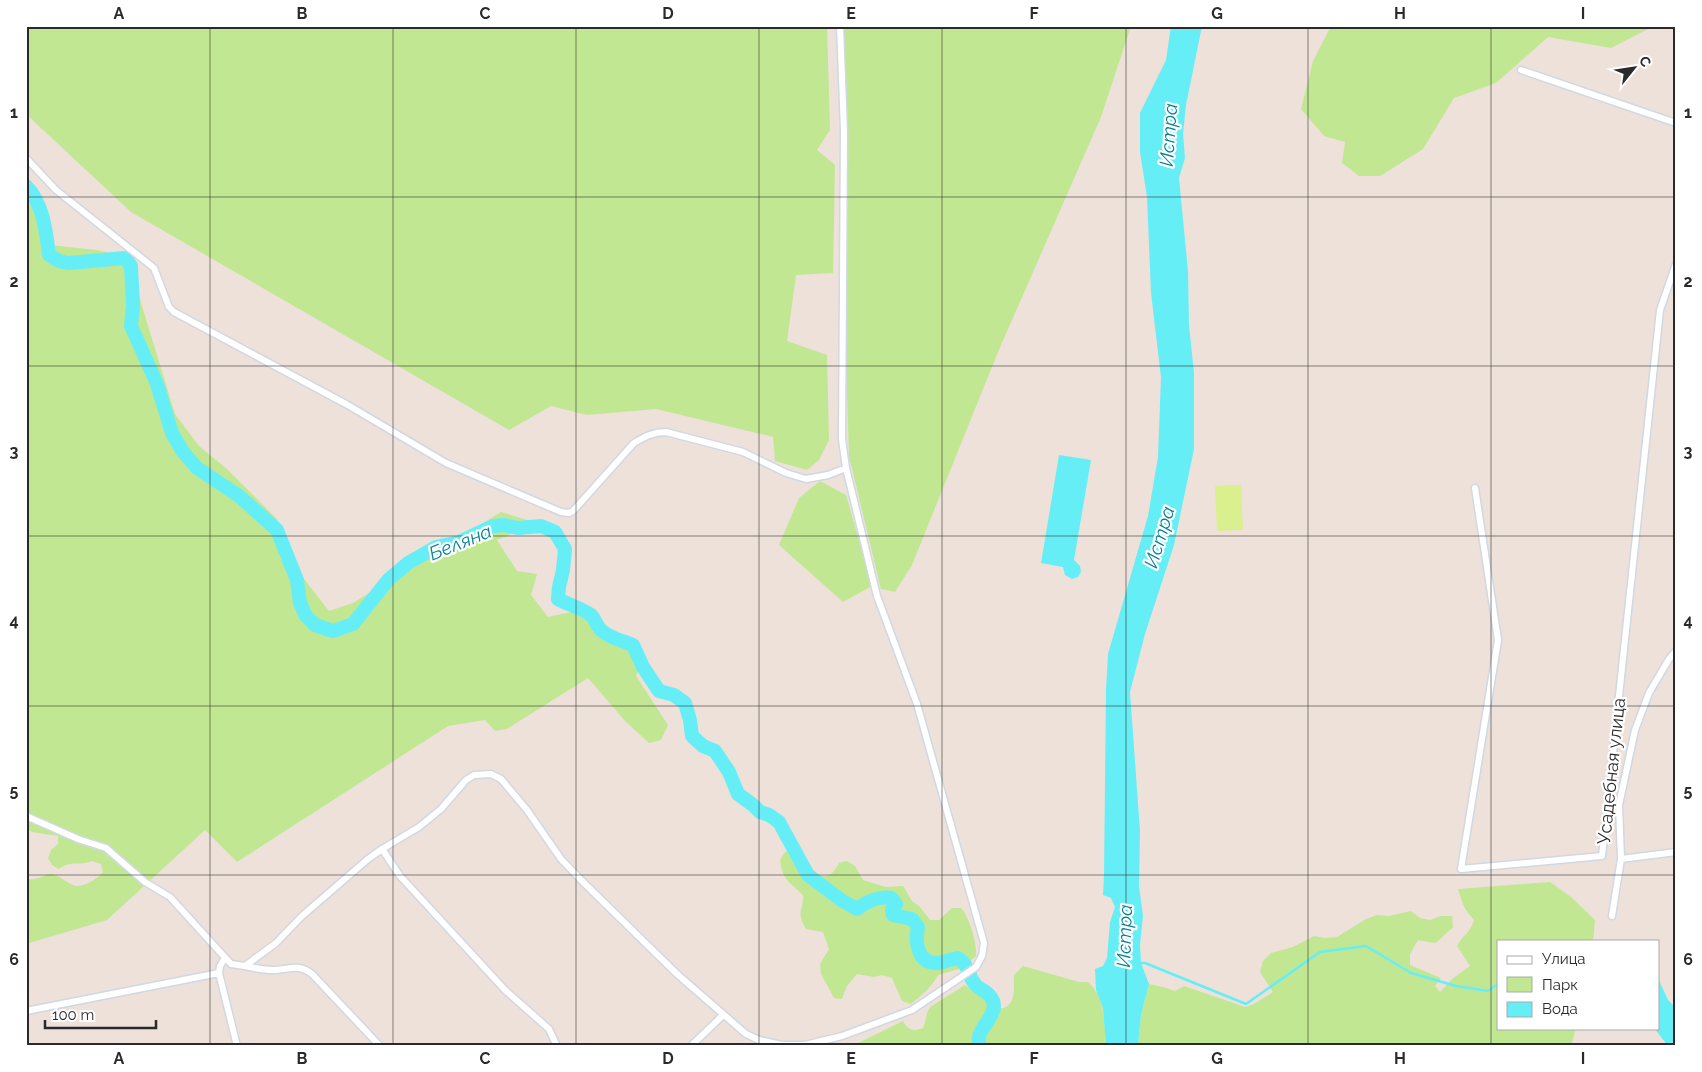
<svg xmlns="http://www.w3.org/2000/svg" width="1702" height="1072" viewBox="0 0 1702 1072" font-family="Raleway,sans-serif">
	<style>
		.green { fill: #c1e793 }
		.pitch { fill: #daef8e }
		.water { fill: #66eef6 }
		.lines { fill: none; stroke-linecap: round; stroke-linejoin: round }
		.stream { stroke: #66eef6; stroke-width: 2.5 }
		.river { stroke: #66eef6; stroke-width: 14 }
		.minor-casing { stroke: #d0d8e4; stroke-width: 9 }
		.minor { stroke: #fff; stroke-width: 6 }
		.grid { fill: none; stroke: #2a2a2a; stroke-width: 1; stroke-opacity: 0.55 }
		.labels { text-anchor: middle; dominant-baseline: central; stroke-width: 4.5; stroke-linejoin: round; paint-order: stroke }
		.street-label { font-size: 18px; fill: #2a2a2a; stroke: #fff }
		.water-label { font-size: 19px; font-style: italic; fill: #068194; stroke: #fff }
		.neatline { fill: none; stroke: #2a2a2a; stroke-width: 2 }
		.grid-label { font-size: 16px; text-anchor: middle; font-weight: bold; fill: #2a2a2a }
	</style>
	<rect width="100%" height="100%" fill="#ede1da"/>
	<!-- green -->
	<path class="green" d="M26,26H827L830,130L817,150L835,165L833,273L796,275L787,341L827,355L829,440L819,460L807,470L775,461L773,437L656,409L587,415L551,406L509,430L131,212L26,114Z
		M843,26H1131L1101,117L998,352L912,565L895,592L881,589L849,456L846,360Z
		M1331,26H1654L1611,48L1548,37L1496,83L1454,98L1423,149L1380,176H1359L1342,163L1345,142L1324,136L1301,109L1313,61Z
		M26,178L49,245L97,250L127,257L175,414L199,446L228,470L277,519L294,566L329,611L353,603L501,512L537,523L497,540L517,571L537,574L531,595L548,617L580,610L644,652L636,676L668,725L661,740L649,743L625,721L588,678L507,729L495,731L485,720L448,726L237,862L205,830L107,920L26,944V879C39,881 45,873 52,874C61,876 65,882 73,885C82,889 97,879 103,872L101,864L92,861C78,867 73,859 59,869L52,865L48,858L51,850L58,844V836L32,832L26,829Z
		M820,481L846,495L872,586L843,602L779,545L799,498Z
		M794,851C808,860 823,895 839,863L847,861L855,866L863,880L886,887L903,886L912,901L919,906L930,920H939L952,908H961C970,918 977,944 976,956L962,968L938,975C932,987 921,996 911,1004L902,1001L892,978L882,975L874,977L857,974L847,986L842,999L834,998L821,974L820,964L829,949L823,932L806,929C795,910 804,912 803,895C790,882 782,880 780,860L785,852Z
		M1550,882L1571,897L1595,920L1593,941H1498V1028H1576L1571,1046H1138L1141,1015L1149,984L1163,987L1175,991L1184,986L1245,1007L1254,1004L1273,992L1260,972L1263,961L1271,953L1293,947L1314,936L1325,938L1337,937L1366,919L1377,915L1389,916L1411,911L1420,918L1430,920L1441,916H1452L1453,927L1437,942L1434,943L1418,940L1410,954V965L1441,978L1435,986L1440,992L1452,979L1470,966L1457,946C1463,935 1471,932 1474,920C1463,908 1463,904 1458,889Z
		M1023,966L1079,982H1088C1106,998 1104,1023 1106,1046H852L903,1021C908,1030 913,1032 923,1028C926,1021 926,1013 930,1007L965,985L986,1001L990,1008C1016,1013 1014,994 1014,975Z"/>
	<!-- pitch -->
	<path class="pitch" d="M1241,485L1243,530L1217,531L1215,486Z"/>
	<!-- water -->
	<path class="water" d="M1171,26H1202L1186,105L1183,134L1185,158L1179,178L1188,271L1189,325L1194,373V449L1174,545L1145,634L1130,692L1140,831L1139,886L1143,916L1140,945L1141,963L1149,984L1141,1015L1138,1046H1106L1103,1008L1096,990L1095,969L1103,966L1107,958L1110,922L1115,907L1111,898L1103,895L1104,875L1106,690L1108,654L1148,516L1158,457L1161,377L1151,293L1147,197L1140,152V113L1166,60Z
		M1059,455L1091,460L1074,560L1080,566L1081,572L1078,577L1072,579L1065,575L1063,567L1041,563Z
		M1658,978L1668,1000L1676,1008V1046H1668L1654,1028H1658Z"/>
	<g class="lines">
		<!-- stream -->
		<path class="stream" d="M1139,963H1145L1246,1004L1320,952L1366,946L1411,973L1456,986L1488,991L1498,984"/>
		<!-- river -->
		<path class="river" d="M26,186C43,203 46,231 49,255L59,261L68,263L125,258L131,266L133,305L131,326L157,384L172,433L183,452L197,468L239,496L277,530L297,580L300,603L306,616L315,625L333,631L353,624L388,580L408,563L436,547L459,542L493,526L504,525L518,528L541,526L555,532L565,549L563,570L559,587L558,599C569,605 581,608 591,615C595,619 596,624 600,629C607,637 623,641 633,645L643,667L659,691L674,695L685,703L690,720L692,736L703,746L715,751L729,772L738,794L753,805L760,812L769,815L779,822L808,875L841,900L857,909C866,902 879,896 891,898L896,904L892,909L893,915L912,919L918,927C915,942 917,964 938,963C945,962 952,959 958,958C970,966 967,975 975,984C979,989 986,991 990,996C1005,1014 972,1028 980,1046"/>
		<!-- minor casing -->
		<g class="minor-casing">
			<path id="minor" d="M1521,70L1676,123
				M26,158L56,190L154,268L169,307L174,312L346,404L446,463L561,512L569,513L573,511L634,443C644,437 653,432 666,432L743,452L786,473L806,479L828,475L846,468
				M1475,488L1498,640L1461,869L1602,856L1660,310L1676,264
				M26,816L78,839L106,848L145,882L170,897L231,964L245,966L276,943L302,916L368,859L382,849
				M1621,859L1676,852
				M1612,916L1621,859L1619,805L1635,730L1649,693L1669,659L1676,651
				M225,958L220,966L219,973L237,1046
				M245,966C254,968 264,970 273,970C289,970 298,963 312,974L380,1046
				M26,1011L219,973
				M557,1046L549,1029L505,990L400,876L382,849L419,827L441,809L466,780L474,775L491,774L501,779L527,810L561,859L581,880L677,974L746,1034L759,1040L782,1045H805L842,1036L912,1010L976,967L982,956L984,943L917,704L877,596L846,468L842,439L844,131L840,26
				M691,1046L723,1015"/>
		</g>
		<!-- minor -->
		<use href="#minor" class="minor"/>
	</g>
	<!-- grid -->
	<path class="grid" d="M210,26V1046M393,26V1046M576,26V1046M759,26V1046M942,26V1046M1126,26V1046M1308,26V1046M1491,26V1046M26,197H1676M26,366H1676M26,536H1676M26,706H1676M26,875H1676"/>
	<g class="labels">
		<!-- street labels -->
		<g class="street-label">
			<text transform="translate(1611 771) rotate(-84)">Усадебная улица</text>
		</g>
		<!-- water labels -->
		<g class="water-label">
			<text transform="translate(1168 135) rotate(-86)">Истра</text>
			<text transform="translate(1159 537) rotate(-73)">Истра</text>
			<text transform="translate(460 542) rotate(-22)">Беляна</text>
			<text transform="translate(1124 936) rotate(-88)">Истра</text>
		</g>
	</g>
	<!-- border -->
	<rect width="1702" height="1072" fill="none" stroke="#ffffff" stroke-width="55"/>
	<!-- legend -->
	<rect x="1497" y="940" width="162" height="90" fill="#ffffff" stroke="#aaaaaa"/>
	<rect x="1507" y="956" width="25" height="8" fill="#ffffff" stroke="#aaaaaa"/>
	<text x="1542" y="964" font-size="15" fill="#2a2a2a">Улица</text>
	<rect x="1507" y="977" width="25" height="15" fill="#c1e793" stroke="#aaaaaa"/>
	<text x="1542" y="990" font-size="15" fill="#2a2a2a">Парк</text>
	<rect x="1507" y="1002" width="25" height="15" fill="#66eef6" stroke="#aaaaaa"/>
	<text x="1542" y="1014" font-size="15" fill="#2a2a2a">Вода</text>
	<!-- north arrow -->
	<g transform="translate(1634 68) rotate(60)" stroke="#ffffff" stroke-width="4" paint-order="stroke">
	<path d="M0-4L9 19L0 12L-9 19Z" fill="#2a2a2a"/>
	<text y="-8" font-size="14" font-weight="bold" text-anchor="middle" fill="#2a2a2a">С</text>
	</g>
	<!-- scale -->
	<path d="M45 1020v8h111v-8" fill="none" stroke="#2a2a2a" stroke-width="2.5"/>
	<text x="52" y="1020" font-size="15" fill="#2a2a2a" stroke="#ffffff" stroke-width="4" paint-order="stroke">100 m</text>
	<rect x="28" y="28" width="1646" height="1016" class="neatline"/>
	<g class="grid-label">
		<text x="119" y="19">A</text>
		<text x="302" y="19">B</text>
		<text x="485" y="19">C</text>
		<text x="668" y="19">D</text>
		<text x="851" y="19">E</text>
		<text x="1034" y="19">F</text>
		<text x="1217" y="19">G</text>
		<text x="1400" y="19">H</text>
		<text x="1583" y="19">I</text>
		<text x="14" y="118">1</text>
		<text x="1688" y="118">1</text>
		<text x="14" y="287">2</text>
		<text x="1688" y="287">2</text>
		<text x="14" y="457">3</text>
		<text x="1688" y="457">3</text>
		<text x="14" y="626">4</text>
		<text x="1688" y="626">4</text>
		<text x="14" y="796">5</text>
		<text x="1688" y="796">5</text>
		<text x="14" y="965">6</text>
		<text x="1688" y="965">6</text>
		<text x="119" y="1064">A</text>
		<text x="302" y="1064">B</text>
		<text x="485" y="1064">C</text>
		<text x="668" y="1064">D</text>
		<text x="851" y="1064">E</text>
		<text x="1034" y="1064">F</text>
		<text x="1217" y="1064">G</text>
		<text x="1400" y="1064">H</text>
		<text x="1583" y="1064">I</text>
	</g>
</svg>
